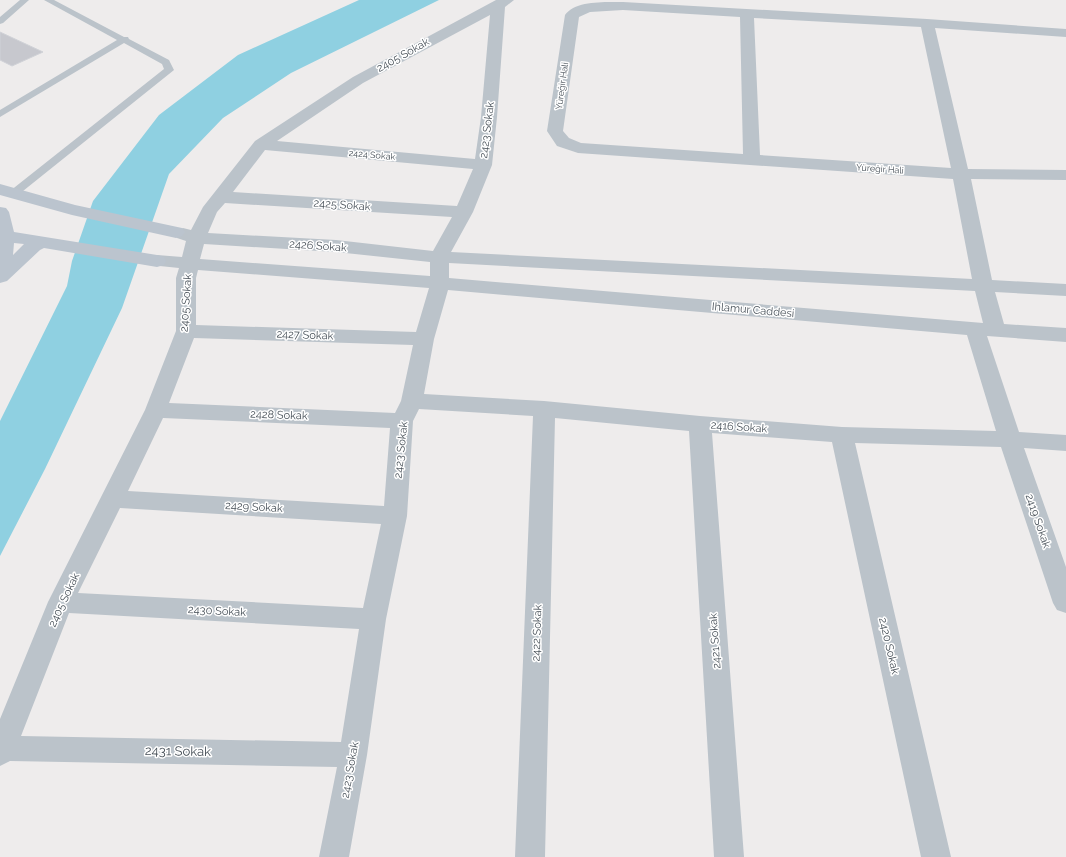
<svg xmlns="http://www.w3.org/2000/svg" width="1066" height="857" viewBox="0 0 1066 857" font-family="Raleway,sans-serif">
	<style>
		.water { fill: #8fd0e1 }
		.building { fill: #c7c8ce; stroke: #d0d2d7 }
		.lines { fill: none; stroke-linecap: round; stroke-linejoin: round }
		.lane { fill: #bbc3ca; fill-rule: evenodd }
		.street { fill: #bbc3ca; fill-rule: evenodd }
		.secondary { fill: #bbc4ce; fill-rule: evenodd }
		.labels { text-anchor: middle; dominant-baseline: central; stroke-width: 3; stroke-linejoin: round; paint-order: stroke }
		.far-street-label { font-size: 9px; fill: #464f57; stroke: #fff }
		.street-label { font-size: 11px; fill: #464f57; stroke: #fff }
		.near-street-label { font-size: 13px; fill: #464f57; stroke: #fff }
	</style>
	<rect width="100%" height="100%" fill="#eeecec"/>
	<!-- water -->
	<path class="water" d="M359,0H439L291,73L223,118L169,174L122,308L45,469L0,556V421L67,286L72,261L93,201L159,115L238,55Z"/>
	<!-- building -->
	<path class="building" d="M0,32L43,52L12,66L0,60Z"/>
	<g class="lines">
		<!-- lane -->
		<path class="lane" d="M20,0H29L3,23L0,24V17Z
			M44,0H54L124,37H128L129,39L169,60L174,70L18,195H10L9,193L10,191L164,69L162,64L124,43L0,117V110L117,40Z"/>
		<!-- street -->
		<path class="street" d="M496,0H514L505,7L497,117L492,165L473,212L451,252L972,279L953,179L578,153L557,146L547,131L565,15C575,0 607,2 623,2L927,19L1066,29V37L935,28L968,169L1066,170V180L971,179L992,280L1066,284V296L995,292L1004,324L1066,328V342L987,336L1019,432L1066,435V451L1024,448L1066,567V613L1057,610L1053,603L1001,447L855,443L951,857H921L832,442L712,433L744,857H714L689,431L555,418L545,857H515L533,416L419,409L413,421L407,516L386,619L367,755L349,857H319L337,767L10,761L0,766V719L48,602L145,410L176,331V278L179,268L150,265L148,261L150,257L157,255L182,257L186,241L177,238L174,234L177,230L183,228L191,230L203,207L255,141L353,77ZM623,10L740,17L743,154L581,143L569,138L563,131L579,17L590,12ZM490,15L481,117L475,159L277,141L363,83ZM754,18L921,27L951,168L760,155ZM265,150L473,169L457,206L233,192ZM225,203L452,217L433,251L336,240L208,233L217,212ZM204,244L336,252L430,262V276L200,259ZM449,263L975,291L983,323L449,278ZM198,270L429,288L416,332L196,325V278ZM448,290L967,335L996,431L842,427L700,416L544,401L424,394L434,339ZM194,338L413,345L401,401L395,413L169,403ZM163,418L390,428L384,506L128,491ZM120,508L381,524L363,608L78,593ZM69,613L359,629L341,742L21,736Z"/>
		<!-- secondary -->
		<path class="secondary" d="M0,184L75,205L182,228L185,232L182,236L176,238L72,215L0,195Z
			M0,207L6,208L9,212L14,232L157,255L164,257L166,261L164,265L157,267L44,248L40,250L7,281L0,283ZM14,243L24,244L13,255Z"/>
	</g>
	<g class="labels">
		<!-- far-street labels -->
		<g class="far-street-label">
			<text transform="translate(562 86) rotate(-82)">Yüreğir Hali</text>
			<text transform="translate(372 155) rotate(5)">2424 Sokak</text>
			<text transform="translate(880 169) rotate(4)">Yüreğir Hali</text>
		</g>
		<!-- street labels -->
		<g class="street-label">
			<text transform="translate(403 55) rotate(-29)">2405 Sokak</text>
			<text transform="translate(487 130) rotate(-83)">2423 Sokak</text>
			<text transform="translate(342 205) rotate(4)">2425 Sokak</text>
			<text transform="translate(318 246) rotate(4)">2426 Sokak</text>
			<text transform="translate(186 303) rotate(-86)">2405 Sokak</text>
			<text transform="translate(753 310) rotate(5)">Ihlamur Caddesi</text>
			<text transform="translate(305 335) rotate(2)">2427 Sokak</text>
			<text transform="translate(279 415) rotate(2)">2428 Sokak</text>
			<text transform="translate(739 427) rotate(4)">2416 Sokak</text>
			<text transform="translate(401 450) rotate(-84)">2423 Sokak</text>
			<text transform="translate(254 507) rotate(3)">2429 Sokak</text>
			<text transform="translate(1038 521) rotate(71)">2419 Sokak</text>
			<text transform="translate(64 600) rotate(-65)">2405 Sokak</text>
			<text transform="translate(217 611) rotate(3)">2430 Sokak</text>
			<text transform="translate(537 633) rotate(-88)">2422 Sokak</text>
			<text transform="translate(715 641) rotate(-94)">2421 Sokak</text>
			<text transform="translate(889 646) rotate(77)">2420 Sokak</text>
			<text transform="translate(350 770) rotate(-80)">2423 Sokak</text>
		</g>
		<!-- near-street labels -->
		<g class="near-street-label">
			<text transform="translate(178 751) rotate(1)">2431 Sokak</text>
		</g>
	</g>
</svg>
